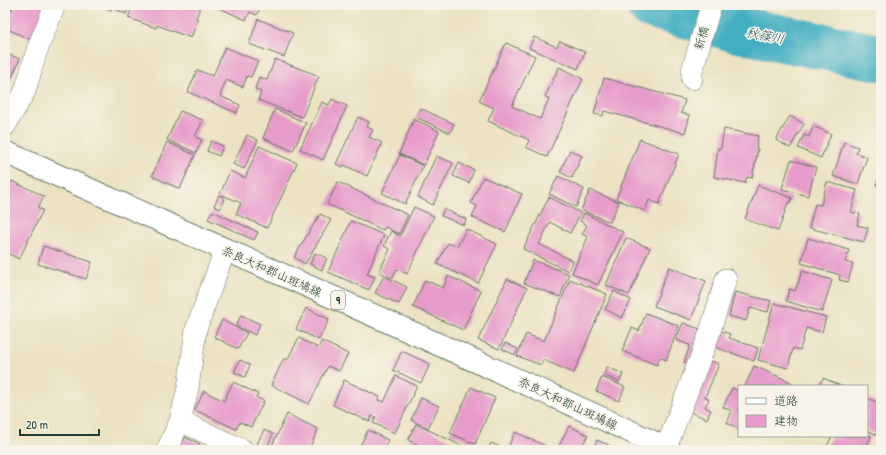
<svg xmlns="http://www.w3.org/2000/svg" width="886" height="455" viewBox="0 0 886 455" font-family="'Patrick Hand','Klee One',sans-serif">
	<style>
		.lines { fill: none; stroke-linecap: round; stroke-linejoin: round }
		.river { stroke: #43afc1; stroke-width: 47 }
		.building { fill: #e79bca }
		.street-casing { stroke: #667765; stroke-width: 22 }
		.primary-casing { stroke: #667765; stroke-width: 24 }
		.street { stroke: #fff; stroke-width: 21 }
		.primary { stroke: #fff; stroke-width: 22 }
		.labels { text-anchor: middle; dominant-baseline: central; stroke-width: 3; stroke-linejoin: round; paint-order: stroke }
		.shield { fill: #f7f3e8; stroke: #60746a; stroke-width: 1 }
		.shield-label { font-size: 11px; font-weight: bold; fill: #1f3d34 }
		.street-label { font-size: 12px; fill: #1f3d34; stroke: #f7f3e8 }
		.water-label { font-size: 13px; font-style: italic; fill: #2a5f5e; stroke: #f7f3e8 }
	</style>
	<rect width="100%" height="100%" fill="#f7f3e8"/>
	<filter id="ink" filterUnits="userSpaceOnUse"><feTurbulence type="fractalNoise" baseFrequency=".025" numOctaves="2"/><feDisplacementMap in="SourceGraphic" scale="8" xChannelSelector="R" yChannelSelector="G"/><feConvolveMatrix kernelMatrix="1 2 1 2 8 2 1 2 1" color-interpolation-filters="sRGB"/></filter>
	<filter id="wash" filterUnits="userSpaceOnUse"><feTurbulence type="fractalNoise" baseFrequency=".012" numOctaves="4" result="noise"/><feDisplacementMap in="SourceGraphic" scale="16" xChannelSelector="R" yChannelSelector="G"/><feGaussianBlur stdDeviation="0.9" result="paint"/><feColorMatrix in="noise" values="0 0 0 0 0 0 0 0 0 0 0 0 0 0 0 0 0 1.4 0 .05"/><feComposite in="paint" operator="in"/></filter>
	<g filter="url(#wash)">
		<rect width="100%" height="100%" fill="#eae2c1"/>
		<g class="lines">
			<!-- river -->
			<path class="river" d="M650,5L735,29L881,58"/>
		</g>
		<g id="blocks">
			<!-- building -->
			<path class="building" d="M13,5H47L32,40L5,28V23Z
				M99,5H113L111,10Z
				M116,5H130L126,14L115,9Z
				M133,5H201L196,18L198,19L191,38L157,25L156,28L128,18Z
				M218,5H261L257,15L250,12L246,20L217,7Z
				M258,19L293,33L284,57L249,44Z
				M534,37L557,47L560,41L585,52L578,69L529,48Z
				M506,43L535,56L512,106L540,119L549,99L545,97L559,67L583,79L547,157L526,147L529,140L488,121L494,108L479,101Z
				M225,47L258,61L251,77L247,76L243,87L226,80L220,96L240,105L237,113L188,92L197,70L213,76Z
				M5,53L20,59L5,93Z
				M275,59L319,76L302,117L258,100L261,92L255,89L259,77L267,80Z
				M604,78L685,100L681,113L690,115L685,133L604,111L603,116L594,114Z
				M332,99L347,106L323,160L300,149L322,102L329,105Z
				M420,108L454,124L450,133L416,117Z
				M275,109L306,123L293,151L263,138Z
				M180,111L203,120L195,137L202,140L196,153L167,140Z
				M790,116L804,124L790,148L776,140Z
				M358,117L369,122L367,127L373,130L369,137L382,143L367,176L344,165L343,167L336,164Z
				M414,119L439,131L424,165L399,154Z
				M813,126L831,134L821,158L798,148L804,135L809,137Z
				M724,129L758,136L756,149H758L752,178L747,177L745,183L714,177L718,148H721Z
				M247,135L258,140L244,169L233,164Z
				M640,139L679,154L659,204L649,200L645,211L616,199Z
				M211,141L223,146L219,156L207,151Z
				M167,142L195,155L180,189L152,176Z
				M844,142L858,147L856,153L867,157L858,184L833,176Z
				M259,146L297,163L267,228L236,214L241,203L220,194L230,171L245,178Z
				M570,150L582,156L572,178L560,172Z
				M400,155L423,166L405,204L382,193Z
				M436,156L453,163L433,205L418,197Z
				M791,160L816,167L808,196L782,189Z
				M459,163L474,170L469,183L453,176Z
				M881,173V187L876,185Z
				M558,176L584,189L576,207L549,194Z
				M483,177L522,194L505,232L472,217L477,206L471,203Z
				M12,181L44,196L38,208L43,210L19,259L5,252V196Z
				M338,182L408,215L399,234L385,227L383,230L327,204Z
				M827,182L857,190L851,212L860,214L857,225L868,228L864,242L809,228L815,204L821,205Z
				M758,185L792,198L790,203H788L778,231L745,219Z
				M590,190L619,202L610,222L581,210Z
				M219,195L224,198L220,209L214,206Z
				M549,197L581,213L570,233L550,222L539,244L573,261L568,271L523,249Z
				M414,207L434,216L407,274L397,269L392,278L379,272L390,249L384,246L391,231L400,236Z
				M444,209L466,219L464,225L441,216Z
				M212,211L258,232L254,240L208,219Z
				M584,213L623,232L598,285L572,273L588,237L582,234L587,225L580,221Z
				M320,214L331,220L305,264L294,257Z
				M351,221L384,235L367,274L375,277L369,290L328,272Z
				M466,229L497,244L478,283L437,264L448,243L457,247Z
				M626,238L650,248L629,295L606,285Z
				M808,238L849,250L845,262L853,264L848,282L839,280L840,275L801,263Z
				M43,246L92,262L86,279L38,264Z
				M315,253L327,258L322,270L310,264Z
				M533,260L569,274L560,297L524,283Z
				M669,267L706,281L691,320L654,306Z
				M802,271L832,280L822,312L786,301L789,289L795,291Z
				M384,276L407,287L399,304L375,293Z
				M448,276L481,291L463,330L413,307L425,280L443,288Z
				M507,279L527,288L499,349L478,340Z
				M570,279L607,294L574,373L543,360L541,365L517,356L526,334L544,341Z
				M614,291L631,300L622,318L605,309Z
				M735,292L771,301L768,312L750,308L746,321L729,316Z
				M774,303L826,317L822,332L806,328L800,350L793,348L788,368L758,360Z
				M306,308L329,319L319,340L296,329Z
				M646,313L679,326L666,360L660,357L657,365L622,351L632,328L639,331Z
				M241,315L260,324L255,335L236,326Z
				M222,320L247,333L238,349L214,337Z
				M683,323L700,329L690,364L684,362L690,345L676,340Z
				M717,329L730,334L729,338L758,348L754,361L712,346Z
				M299,338L318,348L322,341L348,354L339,371L328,366L309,404L271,385L284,358L287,360Z
				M505,343L518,349L515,355L502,349Z
				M402,351L430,364L421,383L393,370Z
				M240,360L250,365L245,377L234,372Z
				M709,360L719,364L705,397L709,399L705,407L711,410L707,419L688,411Z
				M754,366L791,382L789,386H745Z
				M607,367L623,374L619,382L604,375Z
				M396,376L417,386L395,433L373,423L376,417L372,416L370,422L333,405L344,380L380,397L378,400L384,402Z
				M602,377L625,387L619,401L596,391Z
				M823,378L841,386H819Z
				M233,382L258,394L256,397L264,401L251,427L240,422L236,429L195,410L204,391L224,401Z
				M471,387L495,398L475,444L450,433Z
				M732,388L739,391V429L727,423L732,411L723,407Z
				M421,398L439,406L428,428L411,420Z
				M867,398L881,404V427L877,435L867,430Z
				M287,414L318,429L309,450H270Z
				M416,424L464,447L463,450H429L408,440Z
				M569,426L588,435L580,450H557Z
				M264,430L273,434L266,450L256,446Z
				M368,430L388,440L383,450H358Z
				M515,432L550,448L549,450H488L491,443L507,450Z
				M867,435L871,436L865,450H825L832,436H867Z
				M185,437L200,444L197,450H179Z
				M597,440L620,450H593Z"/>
		</g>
	</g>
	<g filter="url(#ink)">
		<use href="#blocks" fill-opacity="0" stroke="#667765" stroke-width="1"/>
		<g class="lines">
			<!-- street casing -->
			<g class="street-casing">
				<path id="street" d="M692,79V71L711,5
					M5,126L25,91L37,50L55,5
					M180,421L243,450
					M666,448L709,335L726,279
					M167,450L180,421L188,388L196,329L225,250"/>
			</g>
			<!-- primary casing -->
			<g class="primary-casing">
				<path id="primary" d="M5,152C227,251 450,347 670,450"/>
			</g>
			<!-- street -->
			<use href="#street" class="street"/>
			<!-- primary -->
			<use href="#primary" class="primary"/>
		</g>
	</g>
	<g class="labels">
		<!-- shield labels -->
		<rect class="shield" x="331" y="291" width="14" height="18" rx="3"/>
		<g class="shield-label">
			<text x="338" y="300">9</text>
		</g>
		<!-- street labels -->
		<g class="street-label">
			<text transform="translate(701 38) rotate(-74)">新橋</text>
			<text transform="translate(272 271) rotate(24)">奈良大和郡山斑鳩線</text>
			<text transform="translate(568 403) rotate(25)">奈良大和郡山斑鳩線</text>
		</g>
		<!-- water labels -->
		<g class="water-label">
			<text transform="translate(765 35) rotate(11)">秋篠川</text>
		</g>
	</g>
	<!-- margin -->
	<rect width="886" height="455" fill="none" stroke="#f7f3e8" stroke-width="20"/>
	<!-- legend -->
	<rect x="738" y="385" width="130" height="52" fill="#f7f3e8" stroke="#a1aaa0"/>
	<rect x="746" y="398" width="20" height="6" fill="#ffffff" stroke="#a1aaa0"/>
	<text x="774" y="405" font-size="12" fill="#1f3d34">道路</text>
	<rect x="746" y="415" width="20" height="12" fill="#e79bca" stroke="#a1aaa0"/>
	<text x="774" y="425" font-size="12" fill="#1f3d34">建物</text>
	<!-- scale -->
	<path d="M20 429v6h79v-6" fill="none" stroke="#1f3d34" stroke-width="2"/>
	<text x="26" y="429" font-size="12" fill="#1f3d34" stroke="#f7f3e8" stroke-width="3" paint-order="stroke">20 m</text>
</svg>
